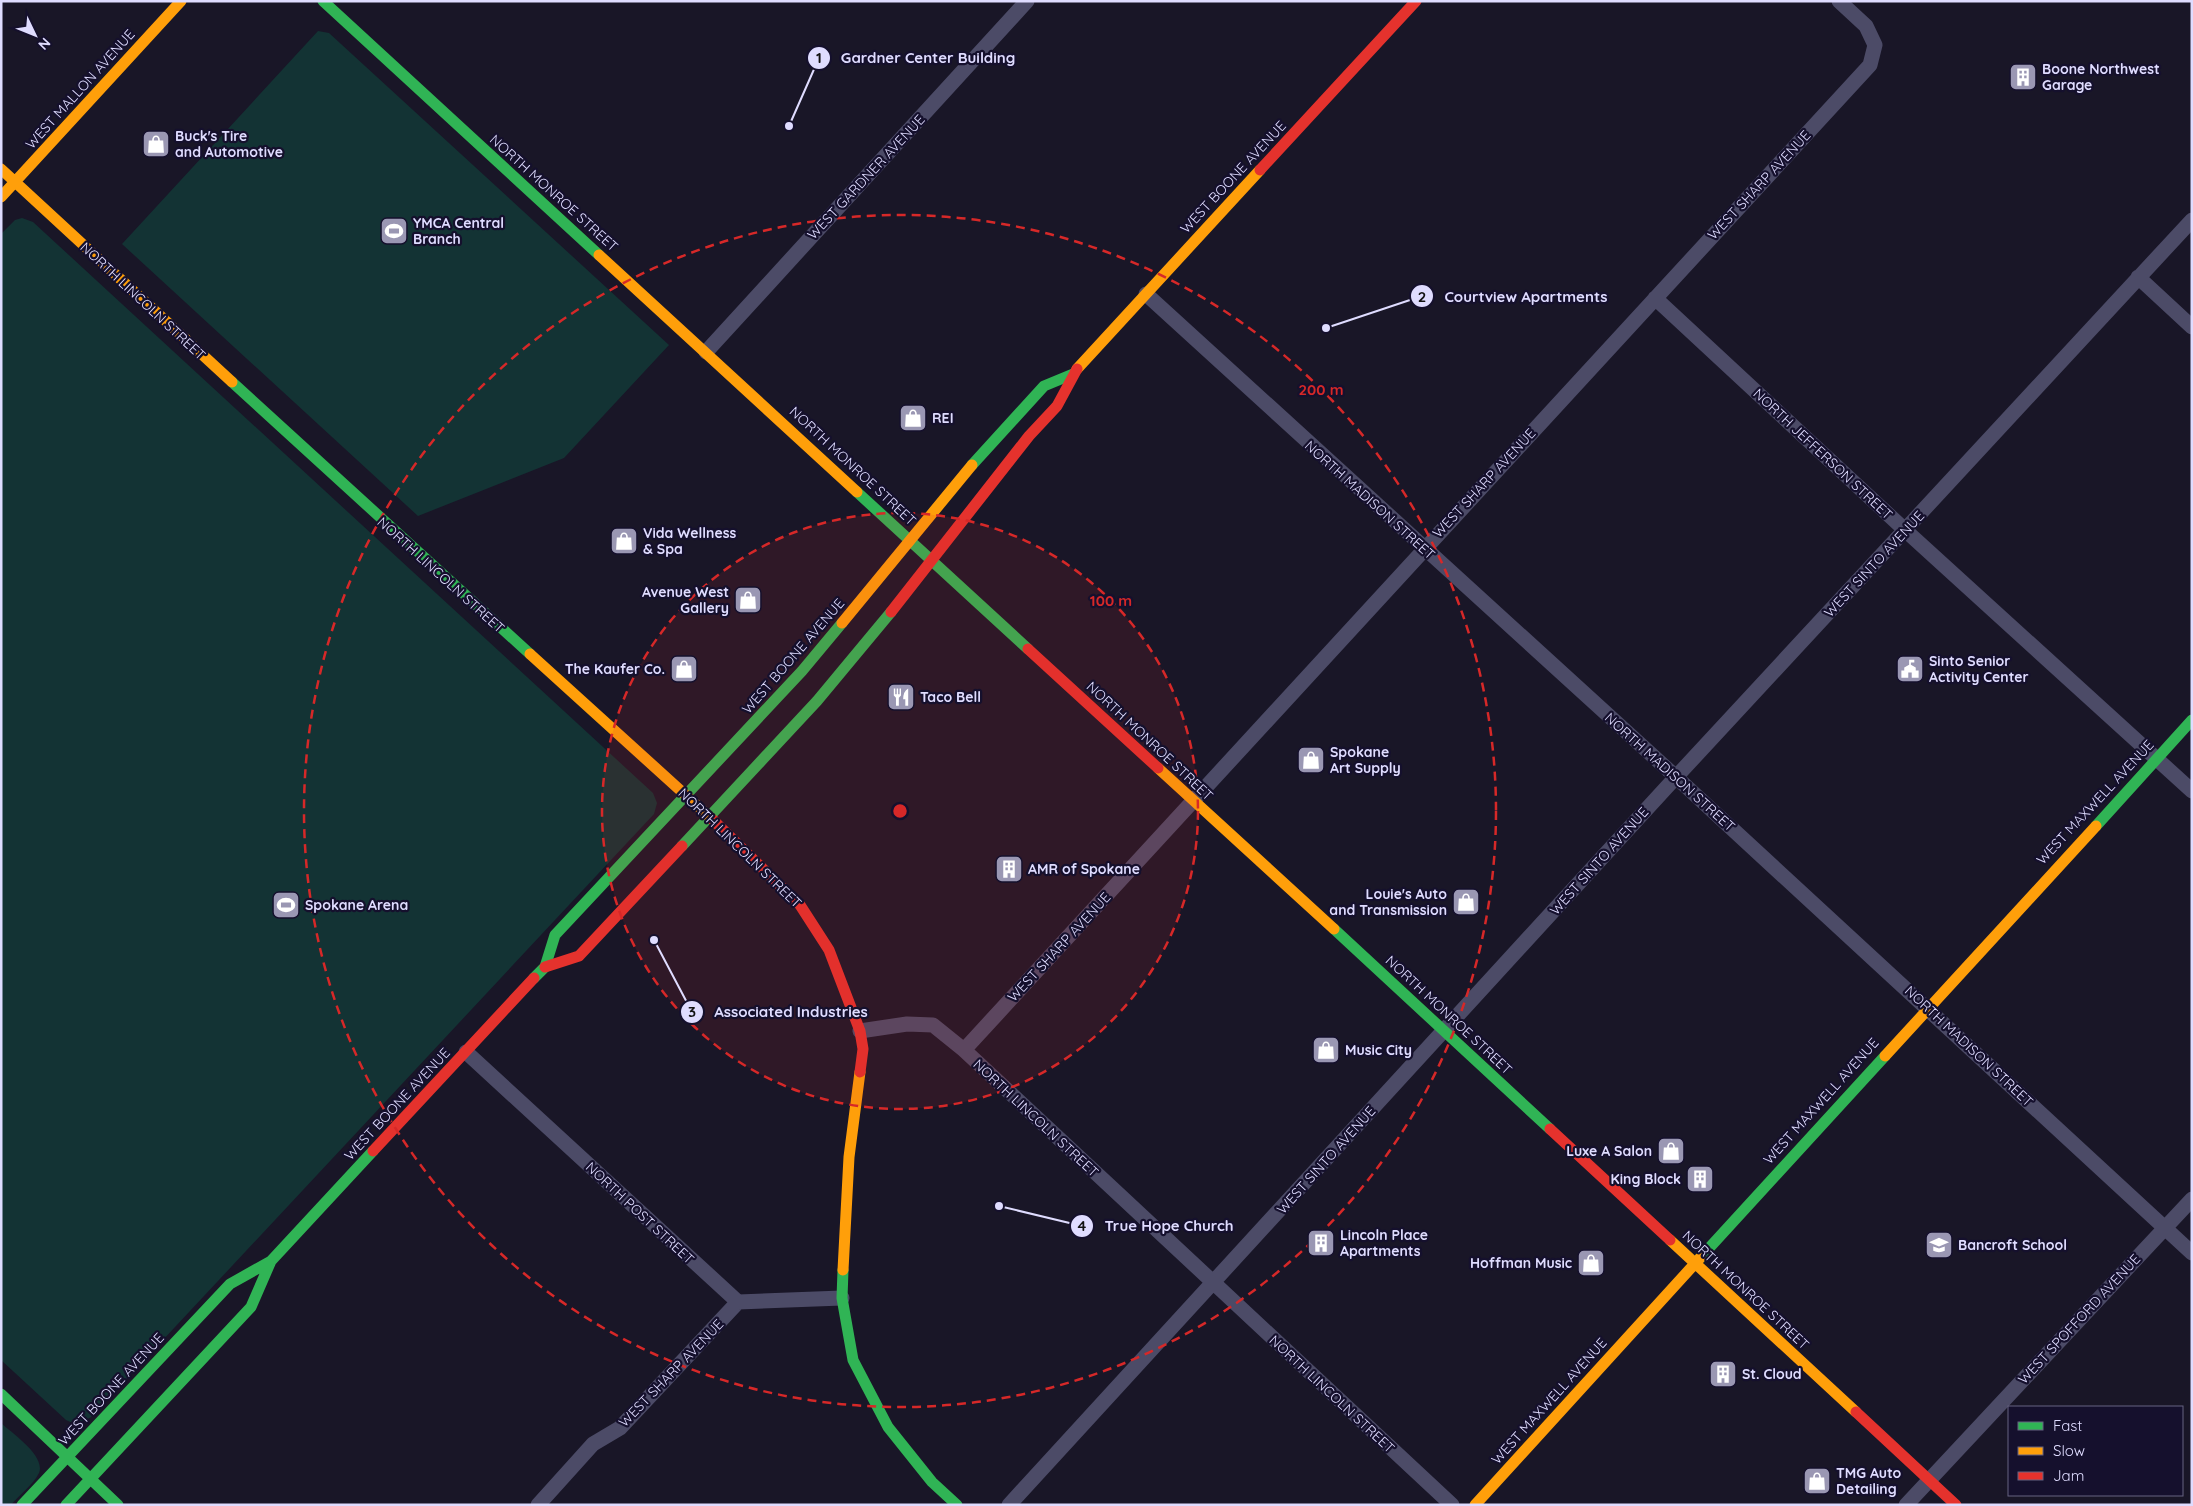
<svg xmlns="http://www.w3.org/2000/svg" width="2193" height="1506" viewBox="0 0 2193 1506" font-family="Quicksand,sans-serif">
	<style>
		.green { fill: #133334 }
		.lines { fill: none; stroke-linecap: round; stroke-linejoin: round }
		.street { stroke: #4c4b67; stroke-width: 15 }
		.fast { stroke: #30b455; stroke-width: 11 }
		.slow { stroke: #ff9f0a; stroke-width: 11 }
		.jam { stroke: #e5322d; stroke-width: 11 }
		.ring { fill: none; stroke: #d62828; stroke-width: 2.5; stroke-dasharray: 9 6 }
		.labels { text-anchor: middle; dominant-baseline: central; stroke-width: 4.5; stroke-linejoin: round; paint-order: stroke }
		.poi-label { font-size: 14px; font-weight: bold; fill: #dfdcff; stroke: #15102d; text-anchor: start }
		.street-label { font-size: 14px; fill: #dfdcff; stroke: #15102d }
		.centre { fill: #d62828; stroke: #15102d; stroke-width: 2.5 }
		.ring-label { font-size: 15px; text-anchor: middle; font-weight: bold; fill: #d62828; stroke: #15102d; stroke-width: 4.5; stroke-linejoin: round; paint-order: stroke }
		.leader { fill: none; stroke: #dfdcff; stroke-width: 2 }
		.callout-dot { fill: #dfdcff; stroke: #15102d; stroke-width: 2 }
		.mark-label { font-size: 15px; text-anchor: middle; font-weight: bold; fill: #111 }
		.callout-label { font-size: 15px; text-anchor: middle; font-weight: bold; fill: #dfdcff; stroke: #15102d; stroke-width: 4.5; stroke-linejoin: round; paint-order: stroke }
	</style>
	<rect width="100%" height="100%" fill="#191627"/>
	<!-- green -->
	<path class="green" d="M318,31L329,33L669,345L564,458L418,516L122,244Z
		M22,218L33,222L653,793L657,803L654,814L91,1417L77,1425L66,1420L1,1360V234L15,220Z
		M1,1423C12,1433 46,1456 39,1473C33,1485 19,1495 11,1505H1Z"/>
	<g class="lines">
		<!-- street -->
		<path class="street" d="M2138,277L2192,327
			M1146,294L1676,777L2192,1253
			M1655,298L1905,530L2192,791
			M706,352L1027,1
			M860,1031L907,1024L933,1025L964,1050L1452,1505
			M964,1050L1870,65L1875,45L1866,26L1839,1
			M466,1052L738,1302L842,1298
			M538,1505L593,1444L620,1428L738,1302
			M1009,1505L1676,777L2192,220
			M1906,1505L2192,1199"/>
		<!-- fast -->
		<path class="fast" d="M323,1L599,255
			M232,382L530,654
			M972,465L1044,386L1073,374
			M857,492L1028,649
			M2096,826L2192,720
			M682,846L817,701L891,612
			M1334,929L1550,1129
			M534,978L545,967L555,935L802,671L842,623
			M1700,1258L1885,1056
			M843,1270L842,1298L853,1360L888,1427L932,1482L957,1505
			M1,1394L118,1505
			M22,1505L230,1284L271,1261L373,1151
			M66,1505L251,1307L271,1261"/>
		<!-- slow -->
		<path class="slow" d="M1,169L232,382
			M1,197L181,1
			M599,255L857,492
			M1077,369L1260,170
			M842,623L972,465
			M530,654L713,820
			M1158,768L1334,929
			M1885,1056L2096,826
			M1670,1240L1856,1412
			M843,1270L849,1157L860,1072
			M1475,1505L1700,1258"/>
		<!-- jam -->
		<path class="jam" d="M1260,170L1416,1
			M891,612L1029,436L1057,406L1077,369
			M1028,649L1158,768
			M713,820L800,905L829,950L860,1031L863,1049L860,1072
			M545,967L579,956L682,846
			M1550,1129L1670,1240
			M373,1151L534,978
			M1856,1412L1956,1505"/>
	</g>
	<!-- distance rings -->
	<circle cx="900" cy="811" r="298" fill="#d62828" fill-opacity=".12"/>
	<g class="ring">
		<circle cx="900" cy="811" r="298"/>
		<circle cx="900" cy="811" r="596"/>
	</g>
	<!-- icons -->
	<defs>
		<g id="building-square" transform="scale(1.4375)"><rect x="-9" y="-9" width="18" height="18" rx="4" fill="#9a97b3" stroke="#15102d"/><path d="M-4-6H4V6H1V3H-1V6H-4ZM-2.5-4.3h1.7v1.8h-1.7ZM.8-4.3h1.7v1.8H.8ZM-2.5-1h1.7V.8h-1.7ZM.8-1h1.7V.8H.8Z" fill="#fff"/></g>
		<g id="shop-square" transform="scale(1.4375)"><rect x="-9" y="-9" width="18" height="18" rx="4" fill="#9a97b3" stroke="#15102d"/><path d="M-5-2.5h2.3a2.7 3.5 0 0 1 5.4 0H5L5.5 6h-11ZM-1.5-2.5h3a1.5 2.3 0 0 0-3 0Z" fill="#fff"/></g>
		<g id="stadium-square" transform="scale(1.4375)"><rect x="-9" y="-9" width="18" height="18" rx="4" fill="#9a97b3" stroke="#15102d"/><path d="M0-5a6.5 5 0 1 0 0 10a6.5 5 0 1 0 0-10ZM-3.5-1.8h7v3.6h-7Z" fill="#fff"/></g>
		<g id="civic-square" transform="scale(1.4375)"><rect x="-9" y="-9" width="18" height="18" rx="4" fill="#9a97b3" stroke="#15102d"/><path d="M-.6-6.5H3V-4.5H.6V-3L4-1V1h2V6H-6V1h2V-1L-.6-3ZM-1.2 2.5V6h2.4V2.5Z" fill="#fff"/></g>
		<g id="restaurant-square" transform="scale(1.4375)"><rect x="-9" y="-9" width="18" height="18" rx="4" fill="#9a97b3" stroke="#15102d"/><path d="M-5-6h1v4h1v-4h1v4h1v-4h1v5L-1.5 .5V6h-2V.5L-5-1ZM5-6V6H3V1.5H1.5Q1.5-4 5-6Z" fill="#fff"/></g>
		<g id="school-square" transform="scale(1.4375)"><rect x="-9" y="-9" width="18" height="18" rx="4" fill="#9a97b3" stroke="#15102d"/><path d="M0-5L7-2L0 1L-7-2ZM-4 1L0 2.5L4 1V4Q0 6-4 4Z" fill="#fff"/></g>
	</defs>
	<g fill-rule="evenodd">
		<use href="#building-square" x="2023" y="77"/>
		<use href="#shop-square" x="156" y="144"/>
		<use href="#stadium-square" x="394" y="231"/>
		<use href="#shop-square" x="913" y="418"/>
		<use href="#shop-square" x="624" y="541"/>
		<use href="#shop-square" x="748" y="600"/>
		<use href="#shop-square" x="684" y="669"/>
		<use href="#civic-square" x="1910" y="669"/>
		<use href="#restaurant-square" x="901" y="697"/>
		<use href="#shop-square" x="1311" y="760"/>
		<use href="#building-square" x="1009" y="869"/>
		<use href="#shop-square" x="1466" y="902"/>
		<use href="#stadium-square" x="286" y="905"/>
		<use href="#shop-square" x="1326" y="1050"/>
		<use href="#shop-square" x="1671" y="1151"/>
		<use href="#building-square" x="1700" y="1179"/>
		<use href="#building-square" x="1321" y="1243"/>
		<use href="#school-square" x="1939" y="1245"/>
		<use href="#shop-square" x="1591" y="1263"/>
		<use href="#building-square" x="1723" y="1374"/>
		<use href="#shop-square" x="1817" y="1481"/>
	</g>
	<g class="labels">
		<!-- poi labels -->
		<g class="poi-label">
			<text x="2042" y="69">Boone Northwest<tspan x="2042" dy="16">Garage</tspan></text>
			<text x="175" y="136">Buck's Tire<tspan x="175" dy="16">and Automotive</tspan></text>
			<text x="413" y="223">YMCA Central<tspan x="413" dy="16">Branch</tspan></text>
			<text x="932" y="418">REI</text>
			<text x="643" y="533">Vida Wellness<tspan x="643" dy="16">&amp; Spa</tspan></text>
			<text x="729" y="592" text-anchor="end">Avenue West<tspan x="729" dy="16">Gallery</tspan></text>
			<text x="1929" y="661">Sinto Senior<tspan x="1929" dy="16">Activity Center</tspan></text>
			<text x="665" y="669" text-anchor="end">The Kaufer Co.</text>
			<text x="920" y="697">Taco Bell</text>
			<text x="1330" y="752">Spokane<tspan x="1330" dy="16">Art Supply</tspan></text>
			<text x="1028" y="869">AMR of Spokane</text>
			<text x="1447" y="894" text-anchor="end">Louie's Auto<tspan x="1447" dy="16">and Transmission</tspan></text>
			<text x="305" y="905">Spokane Arena</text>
			<text x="1345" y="1050">Music City</text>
			<text x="1652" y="1151" text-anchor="end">Luxe A Salon</text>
			<text x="1681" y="1179" text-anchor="end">King Block</text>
			<text x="1340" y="1235">Lincoln Place<tspan x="1340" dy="16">Apartments</tspan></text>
			<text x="1958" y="1245">Bancroft School</text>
			<text x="1572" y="1263" text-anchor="end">Hoffman Music</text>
			<text x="1742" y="1374">St. Cloud</text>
			<text x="1836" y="1473">TMG Auto<tspan x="1836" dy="16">Detailing</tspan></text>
		</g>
		<!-- street labels -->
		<g class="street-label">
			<text transform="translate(80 89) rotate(-48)">WEST MALLON AVENUE</text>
			<text transform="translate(866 177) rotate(-47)">WEST GARDNER AVENUE</text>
			<text transform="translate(1233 177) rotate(-47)">WEST BOONE AVENUE</text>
			<text transform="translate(1759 185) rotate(-47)">WEST SHARP AVENUE</text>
			<text transform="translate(554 193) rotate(42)">NORTH MONROE STREET</text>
			<text transform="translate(143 301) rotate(43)">NORTH LINCOLN STREET</text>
			<text transform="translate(1823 454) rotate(43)">NORTH JEFFERSON STREET</text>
			<text transform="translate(853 466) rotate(43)">NORTH MONROE STREET</text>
			<text transform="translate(1484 483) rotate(-47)">WEST SHARP AVENUE</text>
			<text transform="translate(1370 500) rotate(42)">NORTH MADISON STREET</text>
			<text transform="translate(1874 564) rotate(-47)">WEST SINTO AVENUE</text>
			<text transform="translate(441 575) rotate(42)">NORTH LINCOLN STREET</text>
			<text transform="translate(793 656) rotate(-49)">WEST BOONE AVENUE</text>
			<text transform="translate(1150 741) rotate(43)">NORTH MONROE STREET</text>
			<text transform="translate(1670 772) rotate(42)">NORTH MADISON STREET</text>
			<text transform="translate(2095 802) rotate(-47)">WEST MAXWELL AVENUE</text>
			<text transform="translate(740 848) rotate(44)">NORTH LINCOLN STREET</text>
			<text transform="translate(1599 861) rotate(-48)">WEST SINTO AVENUE</text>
			<text transform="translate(1059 947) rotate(-47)">WEST SHARP AVENUE</text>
			<text transform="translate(1449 1015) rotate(43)">NORTH MONROE STREET</text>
			<text transform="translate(1969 1046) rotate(43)">NORTH MADISON STREET</text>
			<text transform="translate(1821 1101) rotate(-48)">WEST MAXWELL AVENUE</text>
			<text transform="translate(397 1104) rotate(-47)">WEST BOONE AVENUE</text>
			<text transform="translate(1036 1118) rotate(43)">NORTH LINCOLN STREET</text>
			<text transform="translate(1326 1160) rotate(-48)">WEST SINTO AVENUE</text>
			<text transform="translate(640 1213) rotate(43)">NORTH POST STREET</text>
			<text transform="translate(1746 1290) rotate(43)">NORTH MONROE STREET</text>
			<text transform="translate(2079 1319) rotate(-47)">WEST SPOFFORD AVENUE</text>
			<text transform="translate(671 1373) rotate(-46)">WEST SHARP AVENUE</text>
			<text transform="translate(111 1389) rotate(-47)">WEST BOONE AVENUE</text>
			<text transform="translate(1332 1394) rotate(43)">NORTH LINCOLN STREET</text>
			<text transform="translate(1549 1401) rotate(-48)">WEST MAXWELL AVENUE</text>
		</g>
	</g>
	<circle cx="900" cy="811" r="8" class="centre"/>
	<g class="ring-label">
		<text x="1321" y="395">200 m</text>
		<text x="1111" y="606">100 m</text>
	</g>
	<!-- callouts -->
	<path class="leader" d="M789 126L819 58M1326 328L1422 296M654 940L692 1012M999 1206L1082 1226"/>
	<g class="callout-dot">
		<circle cx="789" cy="126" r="5"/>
		<circle cx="1326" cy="328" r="5"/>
		<circle cx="654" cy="940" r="5"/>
		<circle cx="999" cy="1206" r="5"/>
		<circle cx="819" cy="58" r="12"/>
		<circle cx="1422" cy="296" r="12"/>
		<circle cx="692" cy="1012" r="12"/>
		<circle cx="1082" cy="1226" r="12"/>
	</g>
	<g class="mark-label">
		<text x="819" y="63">1</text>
		<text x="1422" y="302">2</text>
		<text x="692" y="1017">3</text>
		<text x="1082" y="1231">4</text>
	</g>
	<g class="callout-label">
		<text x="928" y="63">Gardner Center Building</text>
		<text x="1526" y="302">Courtview Apartments</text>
		<text x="791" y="1017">Associated Industries</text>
		<text x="1169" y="1231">True Hope Church</text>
	</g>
	<!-- border -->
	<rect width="2193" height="1506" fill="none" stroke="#dfdcff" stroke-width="5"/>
	<!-- legend -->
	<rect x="2008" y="1406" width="175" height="90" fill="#15102d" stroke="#666281"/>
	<rect x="2018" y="1422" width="25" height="8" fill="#30b455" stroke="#666281"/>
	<text x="2053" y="1431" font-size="15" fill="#dfdcff">Fast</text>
	<rect x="2018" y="1447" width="25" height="8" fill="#ff9f0a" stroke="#666281"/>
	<text x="2053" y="1456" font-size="15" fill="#dfdcff">Slow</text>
	<rect x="2018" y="1472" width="25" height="8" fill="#e5322d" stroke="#666281"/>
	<text x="2053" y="1481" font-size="15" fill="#dfdcff">Jam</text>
	<!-- north arrow -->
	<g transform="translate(35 35) rotate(133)" stroke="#15102d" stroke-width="4" paint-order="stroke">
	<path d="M0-4L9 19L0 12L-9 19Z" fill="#dfdcff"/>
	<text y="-8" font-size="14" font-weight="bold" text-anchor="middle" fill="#dfdcff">N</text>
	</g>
</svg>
